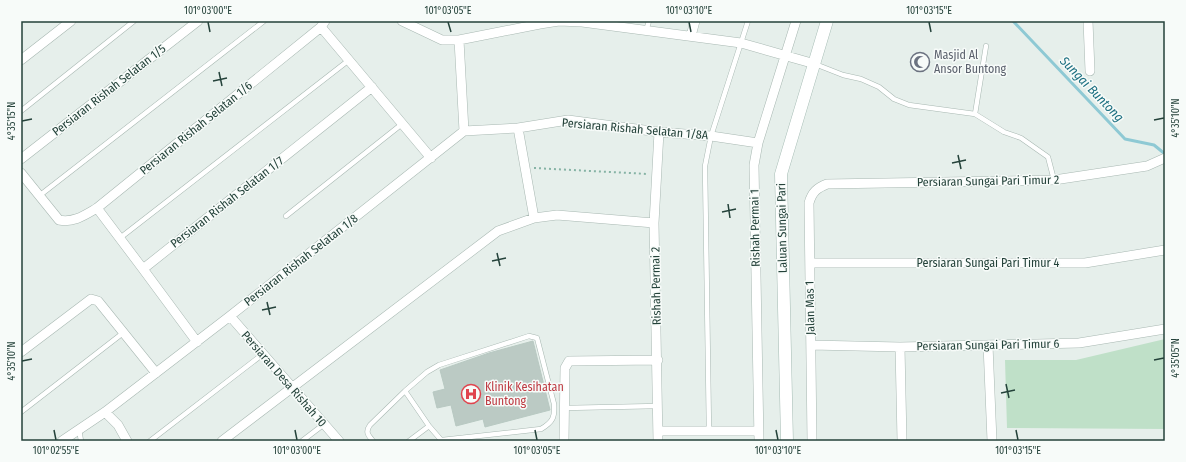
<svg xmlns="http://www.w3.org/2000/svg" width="1186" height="462" viewBox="0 0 1186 462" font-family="'Fira Sans Condensed',sans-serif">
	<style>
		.green { fill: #bfe0c8 }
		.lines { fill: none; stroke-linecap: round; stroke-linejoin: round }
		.stream { stroke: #8ec9d4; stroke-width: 3 }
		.building { fill: #bbcac4; stroke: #b8c9c2 }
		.service-casing { stroke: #a8b8b2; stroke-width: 5.5 }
		.minor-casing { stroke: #a8b8b2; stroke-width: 10 }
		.secondary-casing { stroke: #a4bbb3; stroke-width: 13 }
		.path { stroke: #86b3a5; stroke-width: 2; stroke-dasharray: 2 3; stroke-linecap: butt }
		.service { stroke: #fff; stroke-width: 4.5 }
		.minor { stroke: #fff; stroke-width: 9 }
		.secondary { stroke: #fff; stroke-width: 12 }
		.ticks { fill: none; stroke: #24423a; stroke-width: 1.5 }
		.labels { text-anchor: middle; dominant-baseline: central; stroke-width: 3; stroke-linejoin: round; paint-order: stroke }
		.worship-label { font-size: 12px; fill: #5b616d; stroke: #f7fbf9; text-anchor: start }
		.street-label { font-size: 12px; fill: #24423a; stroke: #f7fbf9 }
		.health-label { font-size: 12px; fill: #be3a42; stroke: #f7fbf9; text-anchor: start }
		.water-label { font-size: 13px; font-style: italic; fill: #1c6f80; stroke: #f7fbf9 }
		.neatline { fill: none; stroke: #24423a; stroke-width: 1.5 }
		.ticks-label { font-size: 10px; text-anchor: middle; fill: #24423a }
	</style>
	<rect width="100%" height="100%" fill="#e6efeb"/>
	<!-- green -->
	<path class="green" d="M1165,339V429L1007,428L1005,360H1076Z"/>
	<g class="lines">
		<!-- stream -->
		<path class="stream" d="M1013,21L1125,139L1154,145L1165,154"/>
	</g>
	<!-- building -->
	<path class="building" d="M533,341L550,410L485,427L483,419L456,426L451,405L437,408L433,392L445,389L440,370L489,353Z"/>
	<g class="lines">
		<!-- service casing -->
		<g class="service-casing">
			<path id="service" d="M646,31L649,21
				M815,64L843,75L861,79L879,87L894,99L909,105L975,114L1004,132L1021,138L1048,157L1054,180
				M21,111L134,21
				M975,114L986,46
				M39,196L264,21
				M286,216L402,124
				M120,238L349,60
				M405,391L429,426
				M565,408L658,406
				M21,412L123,333
				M79,429L81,441
				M709,431L705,166L711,136L748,21
				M150,441L263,354
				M302,441L323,425
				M373,441C368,435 365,432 370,425L405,391L427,372L439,365L529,336L537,338L554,404C555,417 553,422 541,429L442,440
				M409,441L429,426L442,441"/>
		</g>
		<!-- minor casing -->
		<g class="minor-casing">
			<path id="minor" d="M402,21L442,40H459L540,24L559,21L582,22L741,43L815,64
				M1088,21L1090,71
				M321,27L431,158
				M691,36L695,21
				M21,60L71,21
				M518,128L534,218
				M464,131L518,128L568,120L659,132L711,136L758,143
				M21,159L198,21
				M21,173L59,220C74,223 85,215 97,208L321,27L325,21
				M97,208L143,269L372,87
				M810,263H1085L1165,250
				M143,269L197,342
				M230,316L339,441
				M811,345L900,347L1079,343L1165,329
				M988,345L992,441
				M900,347L902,441
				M21,352L91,299L98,301L156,373
				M105,412L118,425L127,441
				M658,431H758
				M62,441L105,412L230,316L464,131L459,40
				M222,441L498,231L534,218L557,215L654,223
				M564,441L565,368L569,361L658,360
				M658,441L654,223L659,132
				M759,441L754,165L758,143L796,21
				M812,441L809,203C812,192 817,188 827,184L1054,180L1147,166L1165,158"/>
		</g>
		<!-- secondary casing -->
		<g class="secondary-casing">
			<path id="secondary" d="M787,441L781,174L827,21"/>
		</g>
		<!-- path -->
		<path class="path" d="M534,168L648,174"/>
		<!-- service -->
		<use href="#service" class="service"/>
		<!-- minor -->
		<use href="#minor" class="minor"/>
		<!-- secondary -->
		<use href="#secondary" class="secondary"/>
	</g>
	<!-- ticks -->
	<path class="ticks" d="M208,22L210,32M448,22L451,32M689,22L691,32M929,22L931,32M219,72L222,86M213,81L227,78M1154,120L1164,118M22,121L32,119M958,155L961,169M952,163L966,160M728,204L730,218M722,212L736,209M497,253L500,266M492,261L506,258M267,302L270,315M262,310L276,307M1154,360L1164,358M22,361L32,359M1006,384L1009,398M1001,393L1015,390M54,430L56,440M295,430L297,440M535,430L537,440M776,430L778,440M1016,430L1018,440"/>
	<!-- icons -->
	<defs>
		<g id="mosque-ring" transform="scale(1)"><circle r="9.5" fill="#f7fbf9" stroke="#6b7280" stroke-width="1.5"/><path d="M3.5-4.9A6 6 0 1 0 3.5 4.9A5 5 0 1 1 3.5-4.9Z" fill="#6b7280"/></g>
		<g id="hospital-ring" transform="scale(1)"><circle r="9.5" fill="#f7fbf9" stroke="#e0444e" stroke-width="1.5"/><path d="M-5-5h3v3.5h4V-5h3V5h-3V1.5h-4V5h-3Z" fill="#e0444e"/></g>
	</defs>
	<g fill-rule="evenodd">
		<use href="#mosque-ring" x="920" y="62"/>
		<use href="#hospital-ring" x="471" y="394"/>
	</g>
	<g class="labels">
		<!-- worship labels -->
		<g class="worship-label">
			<text x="934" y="55">Masjid Al<tspan x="934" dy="14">Ansor Buntong</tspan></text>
		</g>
		<!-- street labels -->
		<g class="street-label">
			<text transform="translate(109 90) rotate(-38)">Persiaran Rishah Selatan 1/5</text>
			<text transform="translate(196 128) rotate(-39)">Persiaran Rishah Selatan 1/6</text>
			<text transform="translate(635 129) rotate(5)">Persiaran Rishah Selatan 1/8A</text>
			<text transform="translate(988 181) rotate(-1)">Persiaran Sungai Pari Timur 2</text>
			<text transform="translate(227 202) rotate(-38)">Persiaran Rishah Selatan 1/7</text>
			<text transform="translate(755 228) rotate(-91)">Rishah Permai 1</text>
			<text transform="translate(782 228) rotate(-91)">Laluan Sungai Pari</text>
			<text transform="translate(301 260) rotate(-38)">Persiaran Rishah Selatan 1/8</text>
			<text x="988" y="263">Persiaran Sungai Pari Timur 4</text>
			<text transform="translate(656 286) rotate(-91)">Rishah Permai 2</text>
			<text transform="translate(810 308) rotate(-91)">Jalan Mas 1</text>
			<text transform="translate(988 345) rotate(-1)">Persiaran Sungai Pari Timur 6</text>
			<text transform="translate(284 379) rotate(49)">Persiaran Desa Rishah 10</text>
		</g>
		<!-- health labels -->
		<g class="health-label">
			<text x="485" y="387">Klinik Kesihatan<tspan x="485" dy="14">Buntong</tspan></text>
		</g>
		<!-- water labels -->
		<g class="water-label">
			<text transform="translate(1092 89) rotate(46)">Sungai Buntong</text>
		</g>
	</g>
	<!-- border -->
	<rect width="1186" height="462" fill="none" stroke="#f7fbf9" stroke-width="44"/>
	<rect x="22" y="22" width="1142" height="418" class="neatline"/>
	<g class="ticks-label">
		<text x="208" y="14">101°03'00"E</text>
		<text x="448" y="14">101°03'05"E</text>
		<text x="689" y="14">101°03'10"E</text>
		<text x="929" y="14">101°03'15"E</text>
		<text transform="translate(1175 118) rotate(-90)" y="4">4°35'10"N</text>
		<text transform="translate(11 121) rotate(-90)" y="4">4°35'15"N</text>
		<text transform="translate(1175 358) rotate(-90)" y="4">4°35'05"N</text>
		<text transform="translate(11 361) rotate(-90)" y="4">4°35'10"N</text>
		<text x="56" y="454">101°02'55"E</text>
		<text x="297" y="454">101°03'00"E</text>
		<text x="537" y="454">101°03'05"E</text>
		<text x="778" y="454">101°03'10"E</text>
		<text x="1018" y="454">101°03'15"E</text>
	</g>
</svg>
